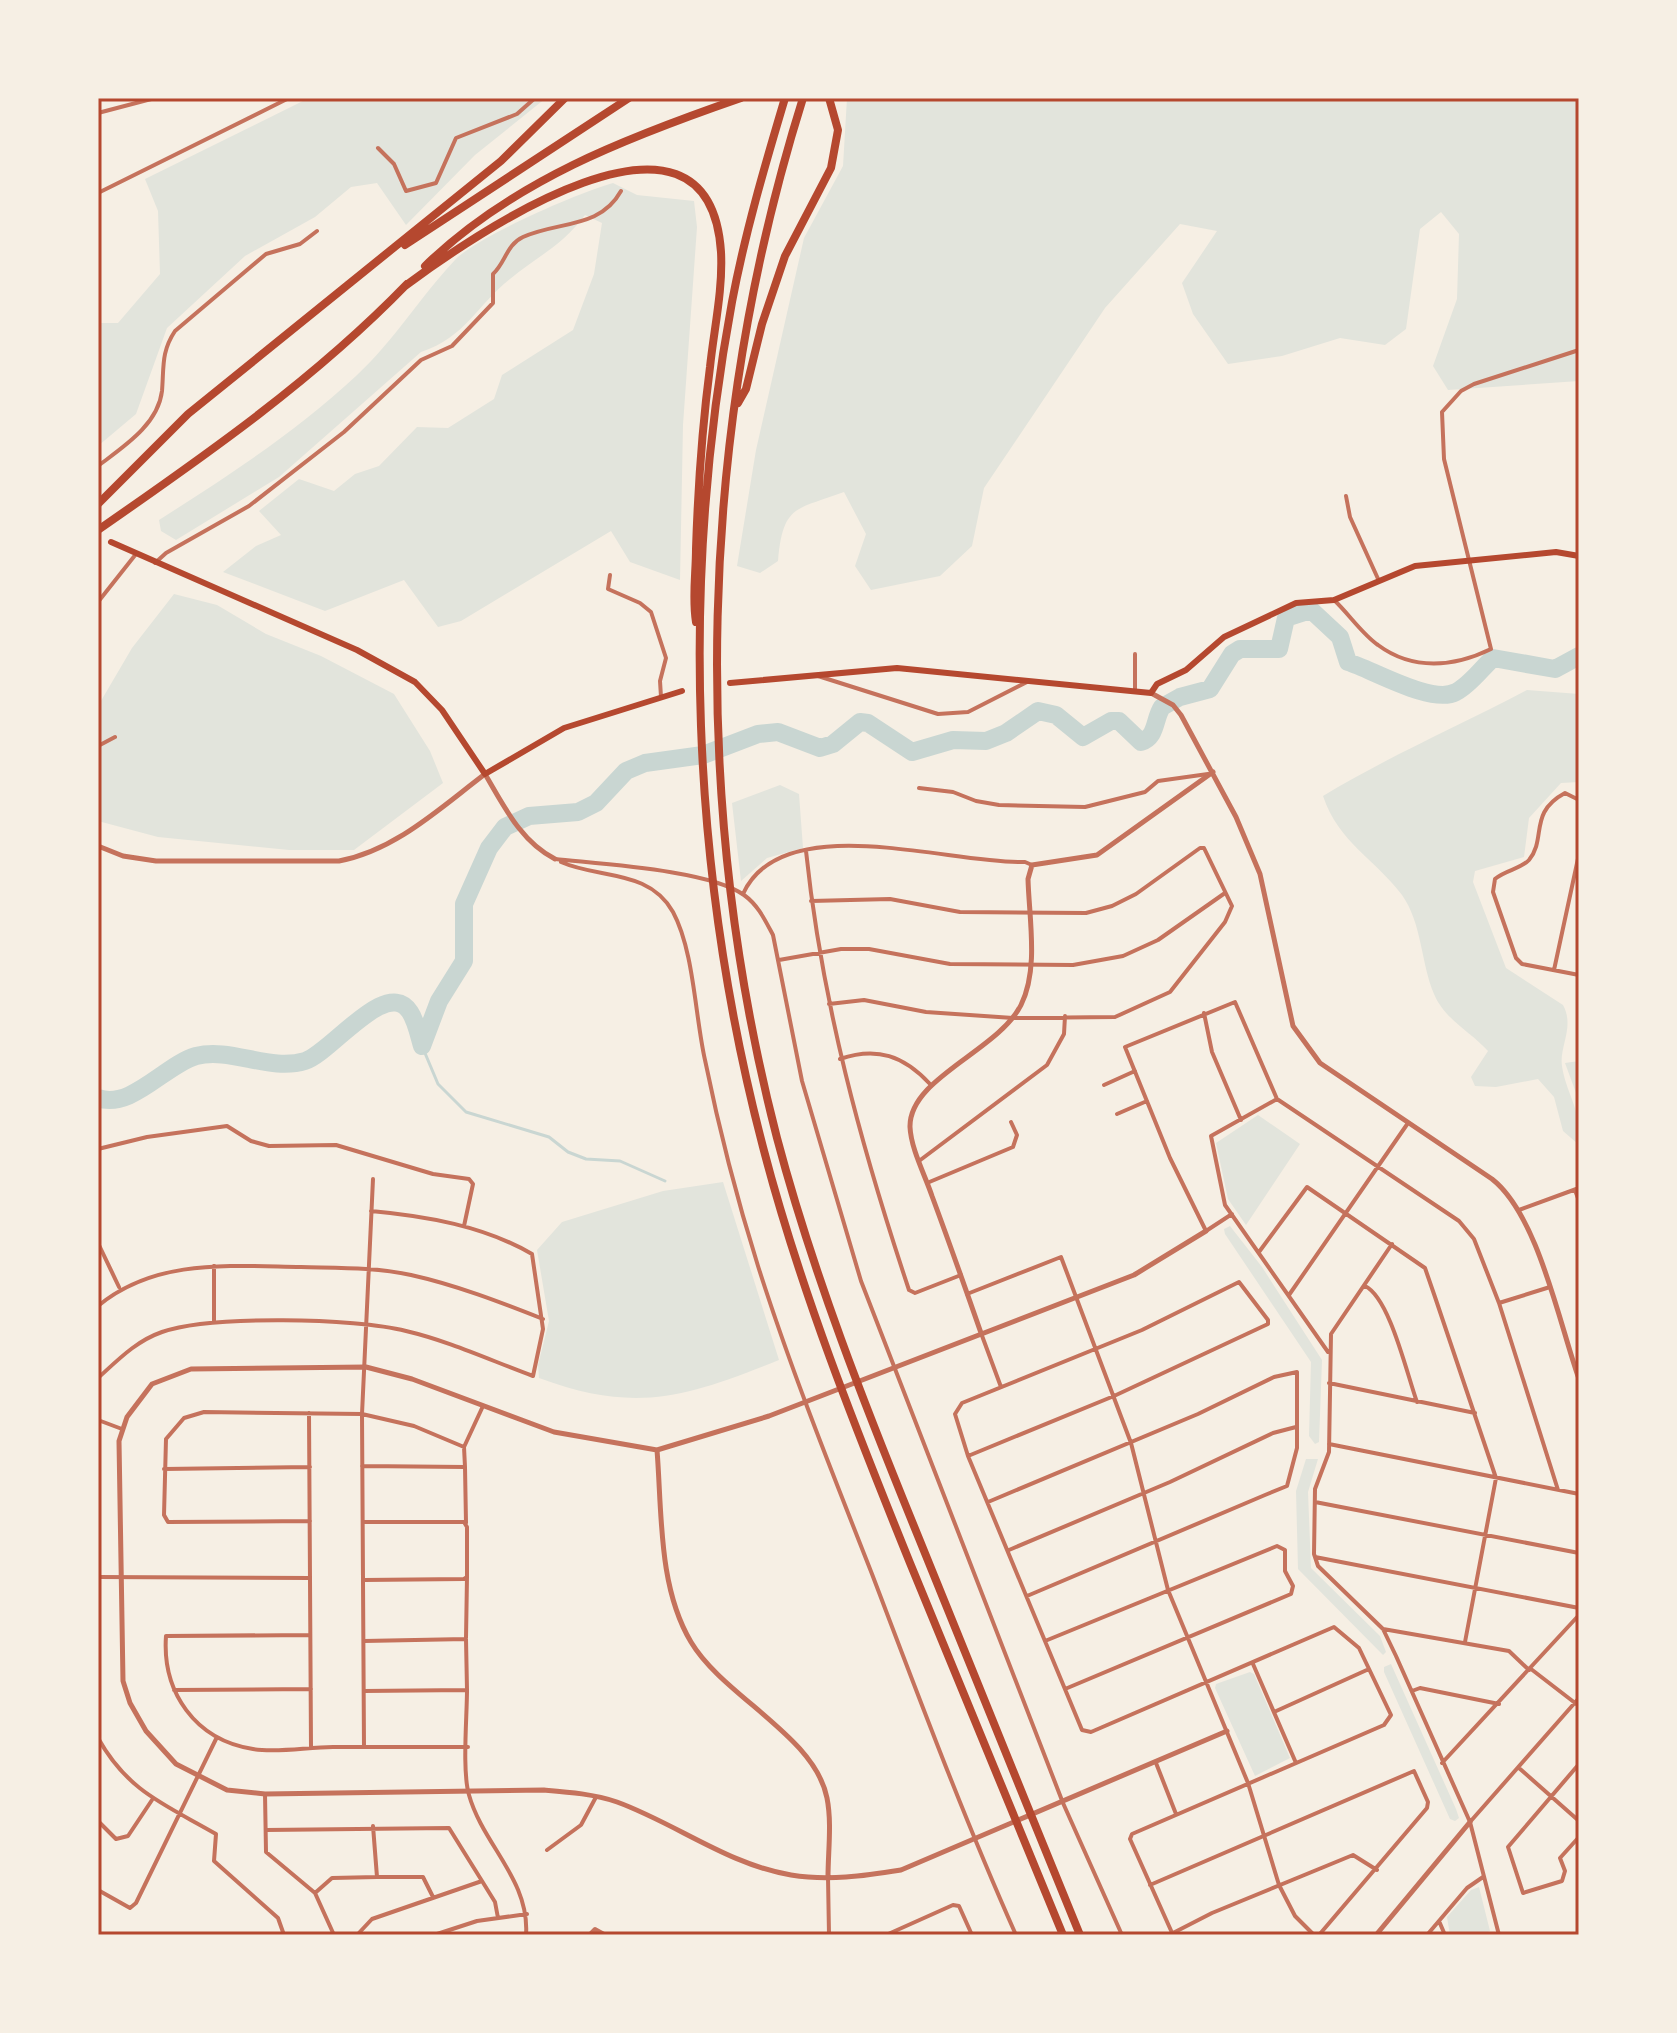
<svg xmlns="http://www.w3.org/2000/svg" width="1677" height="2033" viewBox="0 0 1677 2033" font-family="'DejaVu Sans',sans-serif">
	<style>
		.green { fill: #e2e4dc }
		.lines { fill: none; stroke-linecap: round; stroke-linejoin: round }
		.stream { stroke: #c9d6d2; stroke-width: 3 }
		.river { stroke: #c9d6d2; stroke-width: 18 }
		.minor { stroke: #c5725c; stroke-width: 4 }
		.tertiary { stroke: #c5725c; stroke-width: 5 }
		.secondary { stroke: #b5482f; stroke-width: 6 }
		.motorway { stroke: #b5482f; stroke-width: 8 }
		.neatline { fill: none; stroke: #b5482f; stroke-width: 3 }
	</style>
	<rect width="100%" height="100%" fill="#f6efe4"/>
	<!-- green -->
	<path class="green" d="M309,98H546L475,155L406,225L377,183L351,187L315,217L245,256L167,328L136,414L98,446V323H118L160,274L158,211L145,179Z
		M847,98H1579V381L1448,390L1433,366L1457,299L1459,234L1441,212L1420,229L1406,329L1385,345L1340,338L1282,356L1228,364L1193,314L1182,283L1217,231L1180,224L1105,308L984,488L972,546L940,576L871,590L855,566L866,534L844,492C796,510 783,504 778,561L760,573L737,566L756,450L804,238L843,166Z
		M613,183L637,195L694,201L697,227L683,425L680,580L630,562L611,531L461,621L438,627L404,580L325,611L223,572L256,546L281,535L259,511L299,479L334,491L355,474L379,466L417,427L448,428L494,399L502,375L573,330L594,274L602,223L585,215C563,245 538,256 510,279C476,306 466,337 421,352L279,477L176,540L161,531L159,520C228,476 296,432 356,376C394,341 420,297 455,260C476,237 580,192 613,183Z
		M174,594L217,605L266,634L321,656L394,694L430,751L443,783L354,850H289L158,837L98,821V706L132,648Z
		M1527,690L1579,694V782L1561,783L1529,818L1524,857L1475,871L1473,882L1506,968L1563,1005C1575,1027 1559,1047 1562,1066C1566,1094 1584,1114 1578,1144L1563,1131L1554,1097L1538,1079L1496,1087L1475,1086L1471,1077L1488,1051C1470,1031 1445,1020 1434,994C1421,963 1422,923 1402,895C1374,858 1339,843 1323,796C1389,756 1459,726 1527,690Z
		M780,785L799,794L803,848L767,858L741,881L732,803Z
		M1579,1061V1101L1565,1063Z
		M1258,1115L1300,1144L1246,1225L1228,1199L1216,1143Z
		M723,1182L779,1360C686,1397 636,1414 539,1378L538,1365L549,1321L537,1250L562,1222L663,1191Z
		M1230,1226L1262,1267L1322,1360L1319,1442L1315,1444L1309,1436L1311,1362L1225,1234L1224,1229Z
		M1306,1459H1318L1308,1492L1311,1568L1380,1636L1386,1652L1383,1655L1298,1569L1296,1491Z
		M1391,1664L1456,1809L1459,1818L1455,1821L1450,1819L1384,1672V1667Z
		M1250,1672L1254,1674L1290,1758L1255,1776L1215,1688L1216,1684Z
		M1479,1887L1490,1931L1481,1935H1450L1447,1917L1471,1890Z"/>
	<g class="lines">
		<!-- stream -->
		<path class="stream" d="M422,1046L438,1084L466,1112L549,1137L568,1152L586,1159L620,1161L665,1181"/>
		<!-- river -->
		<path class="river" d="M422,1046L439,1001L464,961V904L489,848L505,827L529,816L578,812L596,803L626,771L645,763L703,755L758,734L778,732L820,748L833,744L860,722L868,723L912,752L953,740L986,741L1006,733L1038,711L1056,715L1083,737L1111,721H1119L1141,742C1157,737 1154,719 1162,707L1180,697L1210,689L1232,654L1240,649H1279L1286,618L1311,610L1340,637L1348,662C1373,670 1432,705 1456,692C1470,685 1482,668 1493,658L1555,669L1579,656
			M98,1098C131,1110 165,1065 196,1056C231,1047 270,1072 305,1061C331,1053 387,976 410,1012C416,1021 419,1036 422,1046"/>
		<!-- minor -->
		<path class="minor" d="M98,113L155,98
			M378,148L394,164L406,191L436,183L456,138L517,114L535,98
			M98,193L289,98
			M98,466C123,447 158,425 162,391C164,367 161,352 175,331L266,254L300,244L317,231
			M1346,496L1350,517L1379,581
			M155,563L166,553L249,506L344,432L421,360L452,346L493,303V274C506,262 506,245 523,237C558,221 600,229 621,191
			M610,575L608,589L640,603L651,612L666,658L660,681L661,697
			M1334,600C1349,614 1362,634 1378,645C1413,671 1454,667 1491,649L1444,459L1442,412L1461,391L1474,384L1579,350
			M98,602L136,554
			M1135,654V689
			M818,676L938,714L968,712L1027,682
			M98,746L115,737
			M919,788L953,792L976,801L999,805L1085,807L1145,792L1158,781L1208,774
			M1579,800L1565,793C1528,813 1547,838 1529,860C1521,869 1505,870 1495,879L1493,892L1516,958L1522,964L1579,975
			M806,851C822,1003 861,1146 909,1290L915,1293L961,1275
			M555,859C600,864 709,870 744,895C758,905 765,920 773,935L802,1081L861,1281L1063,1803L1122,1935
			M561,862C599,879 649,869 673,912C694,951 695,1016 705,1060C719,1129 737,1199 758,1266C791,1370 832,1472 872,1574C918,1695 963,1816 1016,1935
			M743,894C782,807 952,865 1025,862L1032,865
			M811,901L890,899L960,912L1086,913L1112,906L1136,894L1200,848H1204L1232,906L1225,922L1170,992L1115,1017L1013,1018L926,1012L864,1000L829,1004
			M779,960L841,949H869L950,964L1073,965L1123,956L1158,940L1225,893
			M1554,970L1579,854
			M1204,1013L1212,1052L1241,1120
			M840,1059C877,1046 904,1056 930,1084
			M1104,1085L1135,1071
			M1277,1099L1211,1136L1225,1205L1328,1352
			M1117,1114L1147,1101
			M98,1149L147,1137L227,1126L251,1141L269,1146L336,1145L433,1174L469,1179L473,1184L464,1226
			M919,1161L1047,1065L1064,1034L1065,1016
			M927,1183L1013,1147L1017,1135L1011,1122
			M1575,1190L1579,1201
			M1519,1210L1579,1188
			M1232,1214L1206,1231L1170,1158L1125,1047L1235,1002L1277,1099L1459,1221L1474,1239L1499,1303L1558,1490
			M98,1243L119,1287
			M1392,1244L1331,1334L1329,1452L1315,1489L1314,1554L1318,1566L1383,1629L1396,1656L1470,1822L1499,1935
			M1259,1252L1307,1187L1425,1268L1435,1297L1496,1478L1465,1642
			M1365,1286C1390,1298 1407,1375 1417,1402
			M967,1294L1061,1257L1131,1443L1168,1590L1248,1783L1279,1885L1295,1916L1314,1935
			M1289,1295L1408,1123
			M1499,1303L1550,1287
			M98,1306C156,1258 231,1266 301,1267C338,1268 375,1267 411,1275C456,1285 500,1302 543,1319
			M214,1321V1266
			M981,1333L1001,1387
			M98,1378C118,1360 136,1341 162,1332C211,1315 355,1318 406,1331C449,1341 492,1361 533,1376L543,1329L532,1254C484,1226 426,1216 371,1211
			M1329,1383L1475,1413
			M309,1413L311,1747
			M98,1420L122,1429
			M1329,1444L1579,1494
			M464,1447L483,1406
			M968,1456L1114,1396L1268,1324V1320L1239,1282L1142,1330L962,1403L955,1414L968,1456L1082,1730L1091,1732L1334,1627L1359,1648L1391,1715L1384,1725L1132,1834L1130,1839L1173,1935
			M465,1467L466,1523
			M164,1469L310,1467
			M988,1502L1198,1414L1274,1377L1297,1372V1448L1287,1486L1265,1495L1027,1596
			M1315,1502L1579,1553
			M310,1521L168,1522L164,1515L166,1439L184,1418L204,1412L362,1414L414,1426L464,1447L465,1467L362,1466
			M363,1522H464L467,1527V1577L464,1579L364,1580
			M1009,1550L1170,1482L1273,1433L1296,1427
			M1315,1557L1579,1608
			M98,1577L310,1578
			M1383,1629L1509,1651L1529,1670
			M310,1635L166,1636C162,1692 195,1740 253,1749C278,1753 307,1747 333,1747C378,1747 423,1747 468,1747
			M466,1638L467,1577
			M364,1641L466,1639L467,1690L364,1691
			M1045,1641L1277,1546L1285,1550V1571L1293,1586L1291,1594L1065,1689
			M1253,1664L1296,1763
			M1531,1669L1579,1706
			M174,1690L311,1689
			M467,1690C467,1717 462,1771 469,1795C483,1845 530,1880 526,1935
			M1412,1691L1420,1688L1499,1704
			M1274,1712L1369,1669
			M98,1738C128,1792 166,1805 216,1834L214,1861L278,1918L284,1935
			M364,1747L362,1414L373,1179
			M1156,1763L1176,1814
			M1442,1763L1579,1615
			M1579,1764L1508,1847L1523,1893L1562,1881L1565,1871L1560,1858L1579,1837
			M1519,1768L1579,1821
			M265,1794L266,1852L315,1893L334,1935
			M98,1821L116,1839L128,1836L152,1800
			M1470,1822L1579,1698
			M373,1826L377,1877H423L433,1897
			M266,1830L449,1828L482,1881
			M547,1850L581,1825L596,1797
			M828,1877L829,1935
			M1150,1885L1414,1771L1428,1802L1427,1808L1319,1935
			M98,1890L130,1908L136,1903L216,1739
			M315,1893L332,1878L377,1877
			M1439,1921L1445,1935
			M1173,1933L1212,1913L1353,1855L1377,1870
			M98,1934L178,1935
			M357,1935L372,1919L482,1881L495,1902L498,1918
			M434,1935L477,1921L527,1914
			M589,1935L595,1929L606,1935
			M886,1935L953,1905L959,1906L972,1935
			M1427,1935L1467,1888L1483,1877"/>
		<!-- tertiary -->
		<path class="tertiary" d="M1151,693L1173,705L1181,715L1236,817L1260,874L1293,1026L1320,1063L1492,1179C1538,1215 1559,1323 1579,1379
			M98,846L123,856L156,861H339C396,850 440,808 485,774C504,806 521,842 555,859
			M1206,1231L1134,1275L769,1416L657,1450L554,1432L412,1379L366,1367L191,1369L152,1384L127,1417L119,1441L123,1681L130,1703L146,1731L176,1764L227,1790L265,1794L544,1790C568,1792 594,1794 617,1802C675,1823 729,1865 791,1875C828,1881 864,1876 901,1870L1227,1731
			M981,1333C965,1287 949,1242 932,1196C925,1175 911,1149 910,1127C909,1078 998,1051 1021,1005C1039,969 1029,918 1028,879L1032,865L1097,855L1213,772
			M657,1450C662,1512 658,1587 691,1642C723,1696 815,1736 827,1798C832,1823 828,1852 828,1877
			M1376,1935L1470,1822"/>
		<!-- secondary -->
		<path class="secondary" d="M111,542L357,650L415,682L442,710L485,774L564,728L682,691
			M730,683L897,668L1151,693L1157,684L1186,670L1224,637L1296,603L1334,600L1415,566L1556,552L1579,556"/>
		<!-- motorway -->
		<path class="motorway" d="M785,98C765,165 745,233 732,302C680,582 691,872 763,1147C800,1289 855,1427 910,1563C960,1687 1011,1811 1063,1935
			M803,98C698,433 689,798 777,1138C813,1274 865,1406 918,1536C971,1669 1026,1802 1080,1935
			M405,245L629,98
			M425,266C512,181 628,137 741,98
			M405,286C471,237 709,71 721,252C723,290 714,329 710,367C702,428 698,488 696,549C696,573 692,598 696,622
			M738,403L746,389L762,324L785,256L831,168L838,130L829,98
			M98,504L188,414L501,161L565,98
			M98,530C206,455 315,379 407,284"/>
	</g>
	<!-- border -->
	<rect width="1677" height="2033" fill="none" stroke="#f6efe4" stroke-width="200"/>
	<rect x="100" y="100" width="1477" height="1833" class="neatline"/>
</svg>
